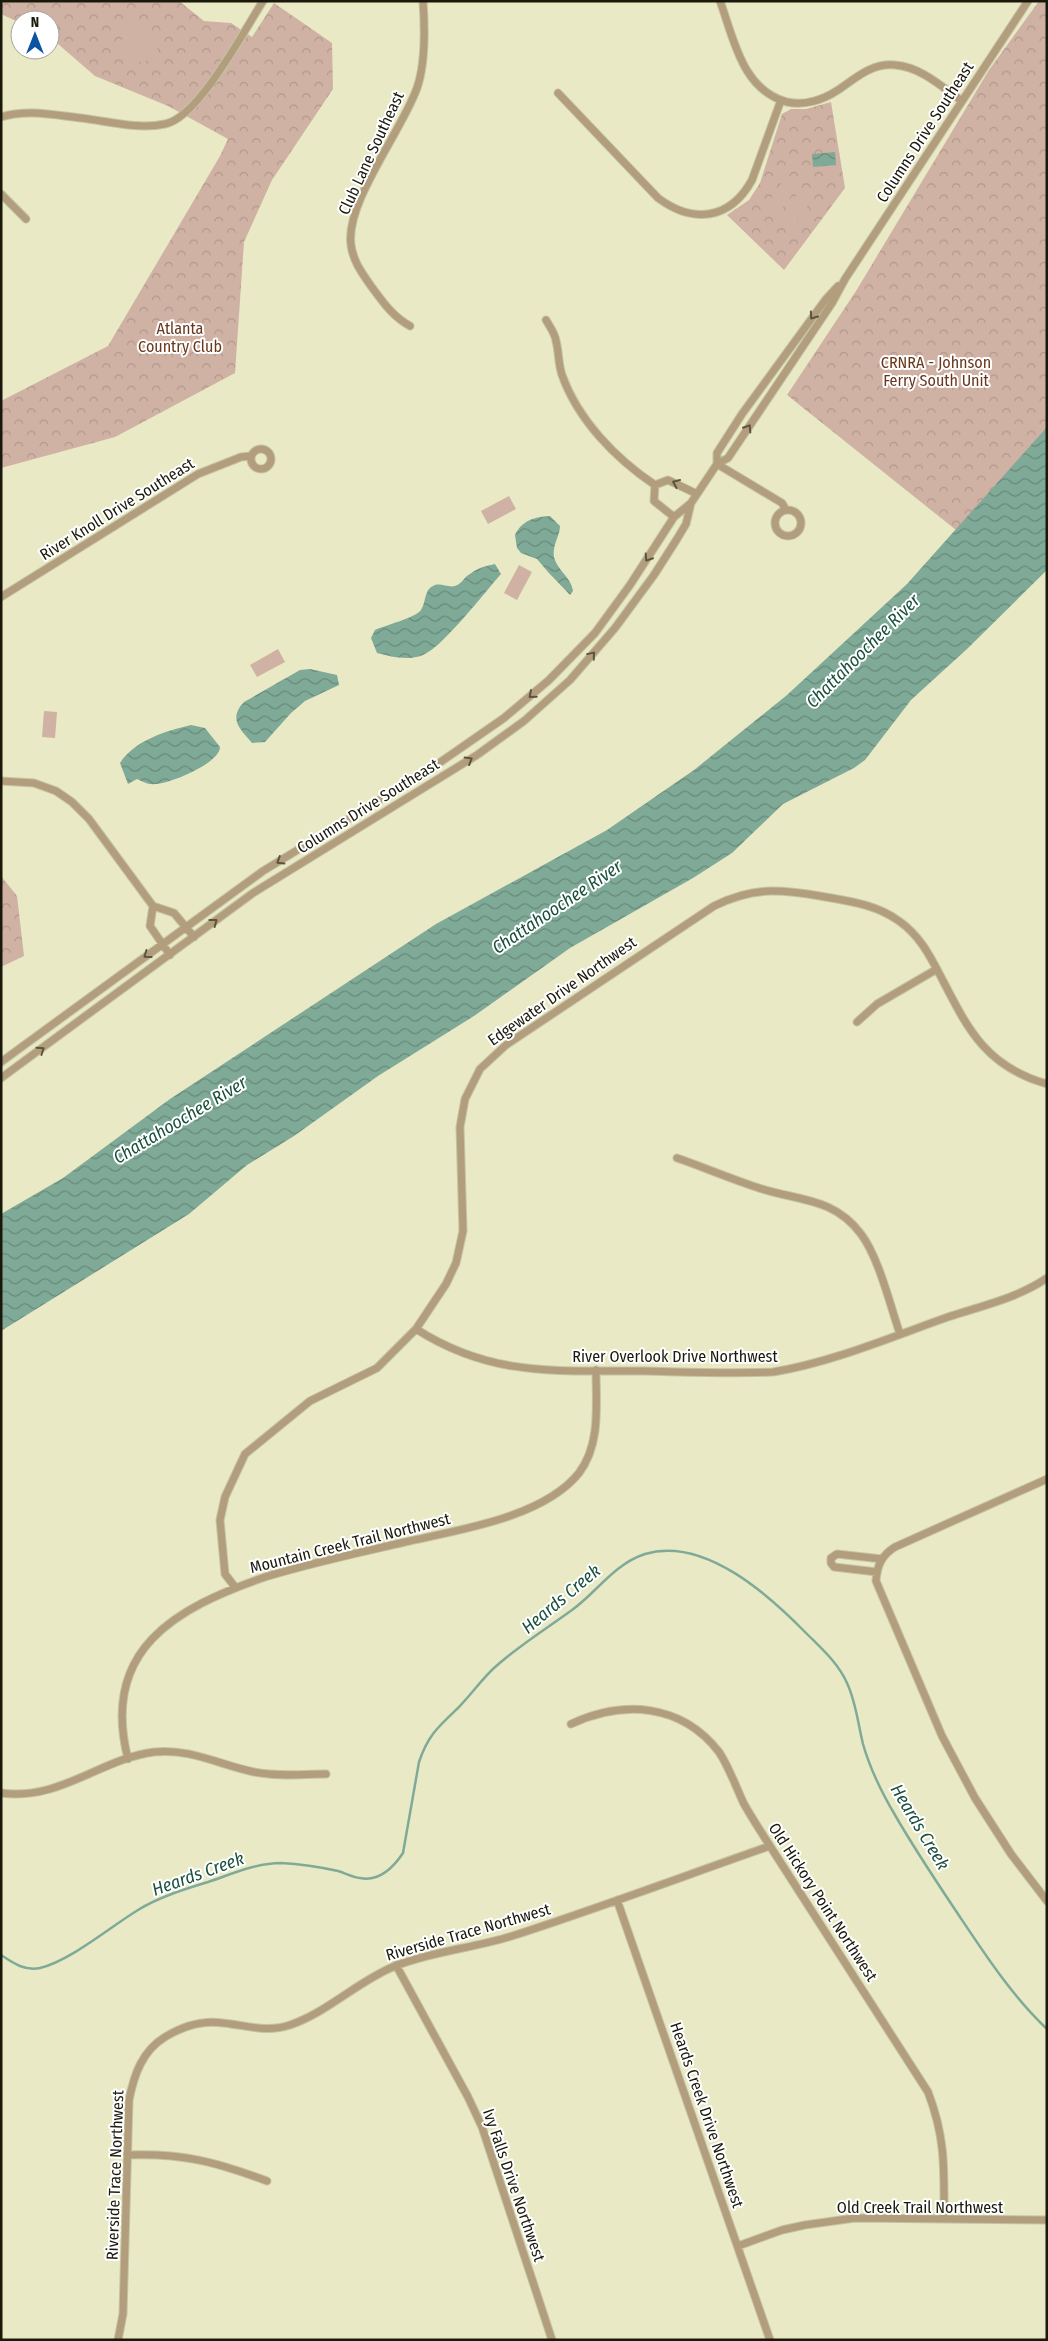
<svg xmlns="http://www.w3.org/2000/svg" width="1048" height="2341" viewBox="0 0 1048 2341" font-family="'Fira Sans Condensed',sans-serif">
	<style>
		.park { fill: url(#park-crowns) }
		.pitch { fill: #cfb2a4 }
		.water { fill: url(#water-waves) }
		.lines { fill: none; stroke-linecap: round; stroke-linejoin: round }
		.stream { stroke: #80aa98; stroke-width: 2.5 }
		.minor-casing { stroke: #c4c3a4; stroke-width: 9 }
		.minor { stroke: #b29d7d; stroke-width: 7 }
		.oneway { stroke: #5e543e }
		.labels { text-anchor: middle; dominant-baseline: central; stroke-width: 4; stroke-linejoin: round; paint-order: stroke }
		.street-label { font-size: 16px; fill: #19180b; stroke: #fff }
		.park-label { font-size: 16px; fill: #6a371c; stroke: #fff }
		.water-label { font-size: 18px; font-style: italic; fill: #1a503d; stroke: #fff }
	</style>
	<defs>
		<pattern id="park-crowns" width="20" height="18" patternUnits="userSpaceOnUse" patternTransform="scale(1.25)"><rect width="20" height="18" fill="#cfb2a4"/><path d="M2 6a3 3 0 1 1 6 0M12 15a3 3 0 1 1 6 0" fill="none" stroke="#b1988c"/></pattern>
		<pattern id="water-waves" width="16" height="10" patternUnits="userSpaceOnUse" patternTransform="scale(1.25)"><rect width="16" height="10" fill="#80aa98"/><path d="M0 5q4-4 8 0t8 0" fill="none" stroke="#68897a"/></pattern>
	</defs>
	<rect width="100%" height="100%" fill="#e9e9c5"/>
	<!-- park -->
	<path class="park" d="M1,1H179L204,21L231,23L252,37L274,3L332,43L333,89L272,180L244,242L235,373L115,437L1,468V401L108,346L220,156L228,139L168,106L95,76L50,37V20H20V23L1,14Z
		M1039,1H1047V458L961,534L787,395L856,291L989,70Z
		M831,102L845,188L784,270L727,215L749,200L760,183L782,114L791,109H806Z
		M1,876L17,896L24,956L1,967Z"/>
	<!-- pitch -->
	<path class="pitch" d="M132,20L142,30L158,38C158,43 158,50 156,54C151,64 127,66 123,54C121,47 123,34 122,26L127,21Z
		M783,181L795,190L777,216L765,207Z
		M799,192L811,201L793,227L781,218Z
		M509,496L516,509L488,524L481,511Z
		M519,565L532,572L517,600L504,593Z
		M278,649L285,662L257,677L250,665Z
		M44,711L57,712L55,738L42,737Z"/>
	<!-- water -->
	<path class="water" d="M835,152L836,165L813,167L812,154Z
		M1047,427V570L967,649L911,700L865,760L854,768L783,804L732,853L693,878L570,948L474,1016L378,1076L294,1136L247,1165L189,1214L1,1331V1214L63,1178L170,1099L436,924L607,830L694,770L787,695L907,584Z
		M550,516L560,526C560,536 552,545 554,557C557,570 571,577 573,591L570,595L548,572L537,559L521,553L517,548L515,535C522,520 535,517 550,516Z
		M495,564L501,574C485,592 443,647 423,655C408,661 392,657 377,653L371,638L375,630C386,625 415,618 421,610C426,603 424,590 433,586C440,582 448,588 455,586C462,584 464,577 470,574C477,568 486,566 495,564Z
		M310,669L337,675L339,685L305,701L291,713L265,742L252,743C240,729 228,719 244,702L300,670Z
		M191,725L205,728L220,747C220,763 170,784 155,784C148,785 144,782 137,779L128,784L120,763C135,740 166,731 191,725Z"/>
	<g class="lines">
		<!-- stream -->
		<path class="stream" d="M1,1955C13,1963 24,1971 40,1968C70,1961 110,1927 138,1910C159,1897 185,1889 208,1882C232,1874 256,1863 281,1863C300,1864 320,1867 338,1871C345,1873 352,1877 360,1878C379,1882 393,1868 403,1853L419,1762C428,1735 439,1726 458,1708C471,1695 481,1680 494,1668C518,1646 546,1629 572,1610C597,1592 614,1564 645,1554C704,1536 769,1595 807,1634C822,1649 838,1663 847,1683C856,1702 858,1724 863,1744C870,1769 882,1793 895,1815C915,1850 938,1884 960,1917C986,1956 1013,1997 1047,2029"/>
		<!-- minor casing -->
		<g class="minor-casing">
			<path id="minor" d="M720,1C734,39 742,90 787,102C804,106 823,100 838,90C856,78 871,63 895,65C921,67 942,87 962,101
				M558,93L658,198C693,224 730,220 752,180L781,100
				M1,117C27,109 54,115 81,118C107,121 138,130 165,124C198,118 244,31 263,1
				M1,194L26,219
				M546,320C550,327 555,333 556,341C559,352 558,363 562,375C578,420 616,459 655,485
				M410,326C392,316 383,302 371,286C362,273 353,261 351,245C345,202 402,131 417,88C426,62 425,29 423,1
				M251 459a10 10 0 1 1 20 0a10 10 0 1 1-20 0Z
				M717,464V453L742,414L826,299L838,286
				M717,464L782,503L786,510
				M691,503L717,464L728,458L832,303L845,279L1028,1
				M775 523a13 13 0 1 1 26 0a13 13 0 1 1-26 0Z
				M674,517L654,501L655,485L668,480L697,494
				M1,597L198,474L241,457L251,456
				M1,781L34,783L56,791L72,802L89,819L153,906L174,913L194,937
				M153,906L150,926L170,955
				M857,1022L877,1004L937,969
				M1,1062L263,871L429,770L504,718L549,680L595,633L630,585L674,517L691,503L686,524L677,539L654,575L615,628L570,680L524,721L477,755L253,893L1,1078
				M677,1158C703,1167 729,1178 756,1187C795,1201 833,1196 861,1234C879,1258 890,1305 900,1334
				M416,1329C493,1378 557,1370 644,1371C687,1372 730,1374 773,1372C833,1362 891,1337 948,1317C981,1306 1018,1298 1047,1278
				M1047,1479L895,1547C882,1555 877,1565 876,1581L942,1736L975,1798L1011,1854L1047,1901
				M877,1572L834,1567L831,1563V1558L837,1554L882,1559
				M235,1587L225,1574L220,1520L225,1497L245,1454L310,1401L377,1368L416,1329L446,1284L456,1263L463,1231L460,1127L465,1099L480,1069L506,1045L714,906C753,887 778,889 820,896C848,901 876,904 899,921C919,935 929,954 940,975C967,1027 984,1066 1047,1084
				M571,1724C623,1700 681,1703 719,1752C729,1767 736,1787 744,1804C752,1818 761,1832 770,1846L928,2092C946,2139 944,2170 944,2219
				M128,1759C100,1650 175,1608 265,1577C311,1563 358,1553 405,1542C457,1530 543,1518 579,1473C601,1444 596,1404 596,1370
				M1,1793C60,1801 100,1759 154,1752C190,1748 220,1765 254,1772C277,1777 303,1774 326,1774
				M617,1900L770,2340
				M396,1965L468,2097L482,2127L552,2340
				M127,2155C183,2153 216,2162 267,2181
				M738,2246L782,2230L805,2225L855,2218L1047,2220
				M118,2340L123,2314L129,2100C134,2075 142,2051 165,2037C183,2026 203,2020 223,2023C246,2025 266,2033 290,2025C328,2012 358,1981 395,1966C433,1951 474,1948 512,1936C599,1908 684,1876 770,1846"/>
		</g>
		<!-- minor -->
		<use href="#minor" class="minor"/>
	</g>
	<!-- one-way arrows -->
	<defs><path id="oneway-chevron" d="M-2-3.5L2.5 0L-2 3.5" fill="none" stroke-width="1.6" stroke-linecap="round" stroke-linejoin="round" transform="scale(1.25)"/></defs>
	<g class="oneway">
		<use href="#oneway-chevron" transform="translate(813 316) rotate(126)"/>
		<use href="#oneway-chevron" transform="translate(748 428) rotate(-57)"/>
		<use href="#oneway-chevron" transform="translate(676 483) rotate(-156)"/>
		<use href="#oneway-chevron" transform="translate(648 558) rotate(123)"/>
		<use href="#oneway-chevron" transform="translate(592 655) rotate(-50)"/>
		<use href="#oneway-chevron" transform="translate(532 695) rotate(139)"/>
		<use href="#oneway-chevron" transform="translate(469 760) rotate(-31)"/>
		<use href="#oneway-chevron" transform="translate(280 861) rotate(148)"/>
		<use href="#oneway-chevron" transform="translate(214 922) rotate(-37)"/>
		<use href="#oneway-chevron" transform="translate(147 955) rotate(144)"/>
		<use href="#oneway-chevron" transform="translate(41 1050) rotate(-35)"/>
	</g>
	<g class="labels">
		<!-- street labels -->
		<g class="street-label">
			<text transform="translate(925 132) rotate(-57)">Columns Drive Southeast</text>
			<text transform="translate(371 153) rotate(-65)">Club Lane Southeast</text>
			<text transform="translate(117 509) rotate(-32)">River Knoll Drive Southeast</text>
			<text transform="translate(368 806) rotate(-32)">Columns Drive Southeast</text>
			<text transform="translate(562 991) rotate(-35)">Edgewater Drive Northwest</text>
			<text x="675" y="1356">River Overlook Drive Northwest</text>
			<text transform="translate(350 1543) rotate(-14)">Mountain Creek Trail Northwest</text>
			<text transform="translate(823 1902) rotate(57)">Old Hickory Point Northwest</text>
			<text transform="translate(468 1932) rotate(-16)">Riverside Trace Northwest</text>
			<text transform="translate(707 2115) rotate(71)">Heards Creek Drive Northwest</text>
			<text transform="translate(115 2175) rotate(-88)">Riverside Trace Northwest</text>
			<text transform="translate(514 2185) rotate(71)">Ivy Falls Drive Northwest</text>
			<text x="920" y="2207">Old Creek Trail Northwest</text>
		</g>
		<!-- park labels -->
		<g class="park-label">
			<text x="180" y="328">Atlanta<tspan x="180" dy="18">Country Club</tspan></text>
			<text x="936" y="362">CRNRA - Johnson<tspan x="936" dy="18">Ferry South Unit</tspan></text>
		</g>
		<!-- water labels -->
		<g class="water-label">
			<text transform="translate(863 651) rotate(-45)">Chattahoochee River</text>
			<text transform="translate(557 907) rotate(-34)">Chattahoochee River</text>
			<text transform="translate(180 1120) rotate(-31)">Chattahoochee River</text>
			<text transform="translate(561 1599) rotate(-40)">Heards Creek</text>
			<text transform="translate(920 1827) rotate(59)">Heards Creek</text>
			<text transform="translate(198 1874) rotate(-20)">Heards Creek</text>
		</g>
	</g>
	<!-- border -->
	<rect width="1048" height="2341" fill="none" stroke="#19180b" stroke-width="5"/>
	<!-- north arrow -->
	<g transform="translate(35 35)"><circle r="24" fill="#ffffff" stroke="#a3a39d"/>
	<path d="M0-4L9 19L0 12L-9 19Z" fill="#0b54a3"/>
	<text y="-8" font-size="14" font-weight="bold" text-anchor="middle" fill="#19180b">N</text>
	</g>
</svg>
